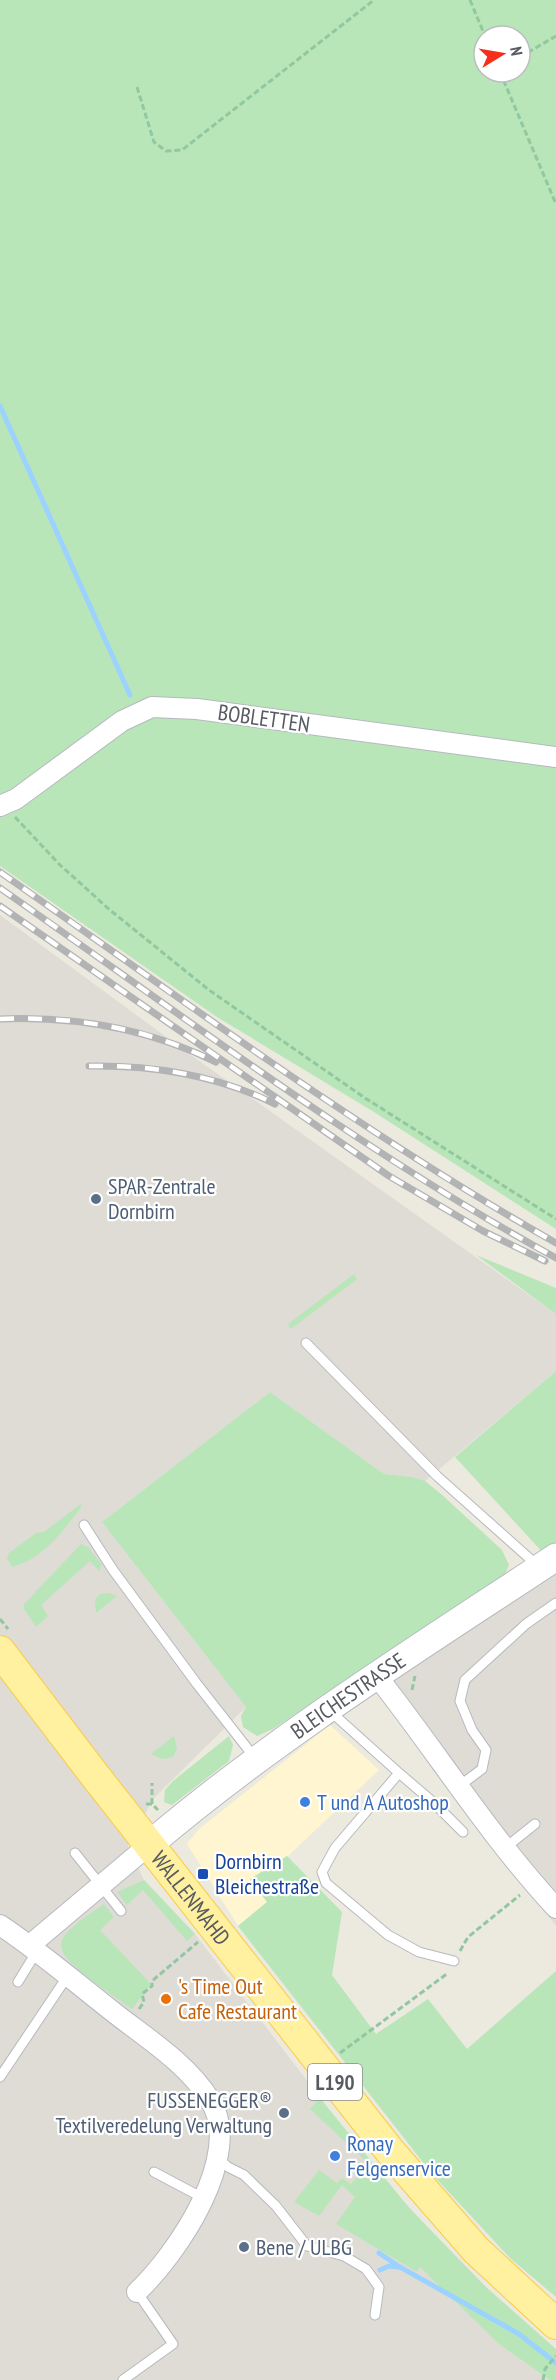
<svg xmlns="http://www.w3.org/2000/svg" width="556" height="2380" viewBox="0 0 556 2380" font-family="'PT Sans Narrow',sans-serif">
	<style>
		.commercial { fill: #fff5d0 }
		.industrial { fill: #dfdcd6 }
		.green { fill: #b8e6b8; fill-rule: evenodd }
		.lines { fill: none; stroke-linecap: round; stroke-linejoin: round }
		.stream { stroke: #9bd2ff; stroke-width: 5 }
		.service-casing { stroke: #b6b9bf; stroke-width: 11 }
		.minor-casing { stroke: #b6b9bf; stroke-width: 22 }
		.secondary-casing { stroke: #b7bbc2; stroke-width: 29 }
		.primary-casing { stroke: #fbcb48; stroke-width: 32 }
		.path { stroke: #91c7a1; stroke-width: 3; stroke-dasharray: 6 3; stroke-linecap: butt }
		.service { stroke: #fff; stroke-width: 9 }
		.minor { stroke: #fff; stroke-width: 20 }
		.secondary { stroke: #fff; stroke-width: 27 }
		.primary { stroke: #fff1a0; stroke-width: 30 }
		.rail-casing { stroke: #b2b3b4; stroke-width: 7 }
		.rail { stroke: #fff; stroke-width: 4.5; stroke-dasharray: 14; stroke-linecap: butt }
		.service-dot { fill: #5c6f8a; stroke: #fff; stroke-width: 2 }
		.shop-dot { fill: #3f7fe0; stroke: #fff; stroke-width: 2 }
		.transit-dot { fill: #1a4fb4; stroke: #fff; stroke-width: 2 }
		.food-dot { fill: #e8710a; stroke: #fff; stroke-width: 2 }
		.labels { text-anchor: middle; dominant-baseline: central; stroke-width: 4.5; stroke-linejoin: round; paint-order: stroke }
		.shield { fill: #fff; stroke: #898c90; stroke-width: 1.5 }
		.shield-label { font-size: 21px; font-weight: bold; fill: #575b61 }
		.street-label { font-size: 22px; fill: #575b61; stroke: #fff }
		.service-label { font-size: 22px; fill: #4e5e75; stroke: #fff; text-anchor: start }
		.shop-label { font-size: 22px; fill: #366cbe; stroke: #fff; text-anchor: start }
		.transit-label { font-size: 22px; fill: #164399; stroke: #fff; text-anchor: start }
		.food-label { font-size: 22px; fill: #c56008; stroke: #fff; text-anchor: start }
	</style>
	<rect width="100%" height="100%" fill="#ece9de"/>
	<!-- commercial -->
	<path class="commercial" d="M330,1725L379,1770L286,1858L250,1879L267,1902L238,1926L187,1844L199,1829Z"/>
	<!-- industrial -->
	<path class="industrial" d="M0,915L195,1058L556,1314V1371L425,1481L413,1477L384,1474L270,1392L102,1522L246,1707L153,1799L128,1846L144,1880L195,1934L379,2175L438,2238L500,2345L550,2380H0Z
		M556,1549V1926L377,1689Z"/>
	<!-- green -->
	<path class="green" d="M0,0H556V1229L374,1112L217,1017L0,866ZM484,36H520V72H484Z
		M476,1255L556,1288V1314Z
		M354,1274L357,1279L291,1329L288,1324Z
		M556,1371V1549L546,1556L455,1457Z
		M270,1392L384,1474L413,1477L425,1481L441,1494L502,1550L509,1565L504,1576L273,1729L257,1736L243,1727L241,1716L246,1707L102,1522Z
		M82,1503L80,1509C61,1533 43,1559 12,1567L7,1559L9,1553L36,1533L44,1532Z
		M81,1544L88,1547L102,1565L99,1571L90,1561L41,1605L48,1616L36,1627L24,1609V1604Z
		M109,1593L117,1596L96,1613L95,1600L100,1594Z
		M174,1736L177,1748L173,1757L162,1759L151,1754Z
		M229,1736L233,1745L229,1761L172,1805L164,1802L165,1790L173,1781Z
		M287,1856L342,1912L332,1975L376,2034L428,1999L467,2049L556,1971V2297L510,2258L433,2175L238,1926L267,1902L250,1879Z
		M144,1880L195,1934L187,1941L143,1890L127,1905L117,1892Z
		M104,1904L114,1917L100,1930L151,1984L132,2009C113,1995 80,1975 66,1957C62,1953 60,1945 62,1940C66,1929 94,1911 104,1904Z
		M320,2098L410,2209L487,2288L556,2349V2380H550L500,2345L420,2267L417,2272L336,2224L355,2197L342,2185L319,2216L294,2202L319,2170L337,2183L342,2178L351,2184L369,2164L310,2109Z"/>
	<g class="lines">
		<!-- stream -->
		<path class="stream" d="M0,406L130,695
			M379,2253L400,2267L519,2334L556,2363
			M380,2270L389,2266L398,2267"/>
		<!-- service casing -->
		<g class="service-casing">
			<path id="service" d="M306,1343L437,1476L538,1566
				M84,1525L113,1570L197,1684L255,1758
				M330,1711L399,1773L335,1848L322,1872L326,1883L388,1935L419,1952L454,1961
				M399,1773L434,1803L463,1832
				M458,1787L482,1769L486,1750L472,1730L460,1701L465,1680L526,1624L556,1603
				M505,1848L535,1824
				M75,1853L121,1911
				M18,1982L37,1951
				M0,2077L67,1977
				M218,2158L228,2167L244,2175L276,2206L307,2246L344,2256L366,2269L379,2287L375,2315
				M154,2172L205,2199
				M123,2380L173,2344L137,2292"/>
		</g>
		<!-- minor casing -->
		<g class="minor-casing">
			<path id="minor" d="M0,806L16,799L122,721L152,707L197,709L556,757
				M376,1675C437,1752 489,1836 556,1908
				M0,1925C39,1951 75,1982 112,2011C146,2038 187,2063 210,2100C245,2155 177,2254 137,2292
				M30,1945L149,1845"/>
		</g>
		<!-- secondary casing -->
		<g class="secondary-casing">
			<g id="secondary">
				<path id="s1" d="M149,1845C276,1737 417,1649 556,1557"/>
			</g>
		</g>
		<!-- primary casing -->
		<g class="primary-casing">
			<g id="primary">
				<path id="s2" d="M0,1651L96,1777L389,2150L476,2250L556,2324"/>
			</g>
		</g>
		<!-- path -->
		<path class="path" d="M470,0L485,36
			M520,57L556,36
			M500,72L556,204
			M137,87L154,142L166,151L182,150L374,0
			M15,817L60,865L110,910L209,990L365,1098L556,1219
			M0,1619L8,1629
			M412,1690L415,1676
			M146,1804H152L158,1810
			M152,1804V1783
			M460,1951L468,1937L520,1895
			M139,2009L144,2002L142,1994L152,1986V1981L198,1942
			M340,2053L448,1973
			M543,2380L545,2369L556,2356"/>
		<!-- service -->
		<use href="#service" class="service"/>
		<!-- minor -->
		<use href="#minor" class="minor"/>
		<!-- secondary -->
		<use href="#secondary" class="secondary"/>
		<!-- primary -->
		<use href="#primary" class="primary"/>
		<!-- rail casing -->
		<g class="rail-casing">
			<path id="rail" d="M0,872C183,1000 362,1133 556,1243
				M0,888C182,1015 361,1151 556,1258
				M0,906L389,1176L483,1231L545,1261
				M0,1019C76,1016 147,1028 216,1062
				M89,1066C154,1065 217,1075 275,1104"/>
		</g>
		<!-- rail -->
		<use href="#rail" class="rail"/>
	</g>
	<!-- markers -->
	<g class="service-dot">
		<circle cx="96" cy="1199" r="6"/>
		<circle cx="284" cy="2113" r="6"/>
		<circle cx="244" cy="2247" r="6"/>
	</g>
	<g class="shop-dot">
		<circle cx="305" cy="1802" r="6"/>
		<circle cx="335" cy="2156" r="6"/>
	</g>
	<rect class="transit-dot" x="197" y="1868" width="12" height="12" rx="3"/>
	<circle class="food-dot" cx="166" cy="1999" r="6"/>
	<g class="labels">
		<!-- shield labels -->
		<rect class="shield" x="308" y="2064" width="54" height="36" rx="4.5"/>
		<g class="shield-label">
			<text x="335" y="2082">L190</text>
		</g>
		<!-- street labels -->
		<g class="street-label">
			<text transform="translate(264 718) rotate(8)">BOBLETTEN</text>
			<text stroke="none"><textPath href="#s1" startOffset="249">BLEICHESTRASSE</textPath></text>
			<text stroke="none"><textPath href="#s2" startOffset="312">WALLENMAHD</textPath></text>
		</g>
		<!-- service labels -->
		<g class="service-label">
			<text x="108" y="1186">SPAR-Zentrale<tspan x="108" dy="25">Dornbirn</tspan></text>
			<text x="272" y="2100" text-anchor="end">FUSSENEGGER®<tspan x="272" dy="25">Textilveredelung Verwaltung</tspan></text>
			<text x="256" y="2247">Bene / ULBG</text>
		</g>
		<!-- shop labels -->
		<g class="shop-label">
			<text x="317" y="1802">T und A Autoshop</text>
			<text x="347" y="2143">Ronay<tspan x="347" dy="25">Felgenservice</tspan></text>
		</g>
		<!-- transit labels -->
		<g class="transit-label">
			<text x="215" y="1861">Dornbirn<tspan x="215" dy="25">Bleichestraße</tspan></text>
		</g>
		<!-- food labels -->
		<g class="food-label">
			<text x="178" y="1986">'s Time Out<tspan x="178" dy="25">Cafe Restaurant</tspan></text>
		</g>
	</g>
	<!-- north arrow -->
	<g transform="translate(502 54) rotate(79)"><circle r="28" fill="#ffffff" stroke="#bcbdc0" stroke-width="1.5"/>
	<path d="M0-4.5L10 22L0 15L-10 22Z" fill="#f52f1b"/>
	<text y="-9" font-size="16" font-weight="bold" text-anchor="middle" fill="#575b61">N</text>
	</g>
</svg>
